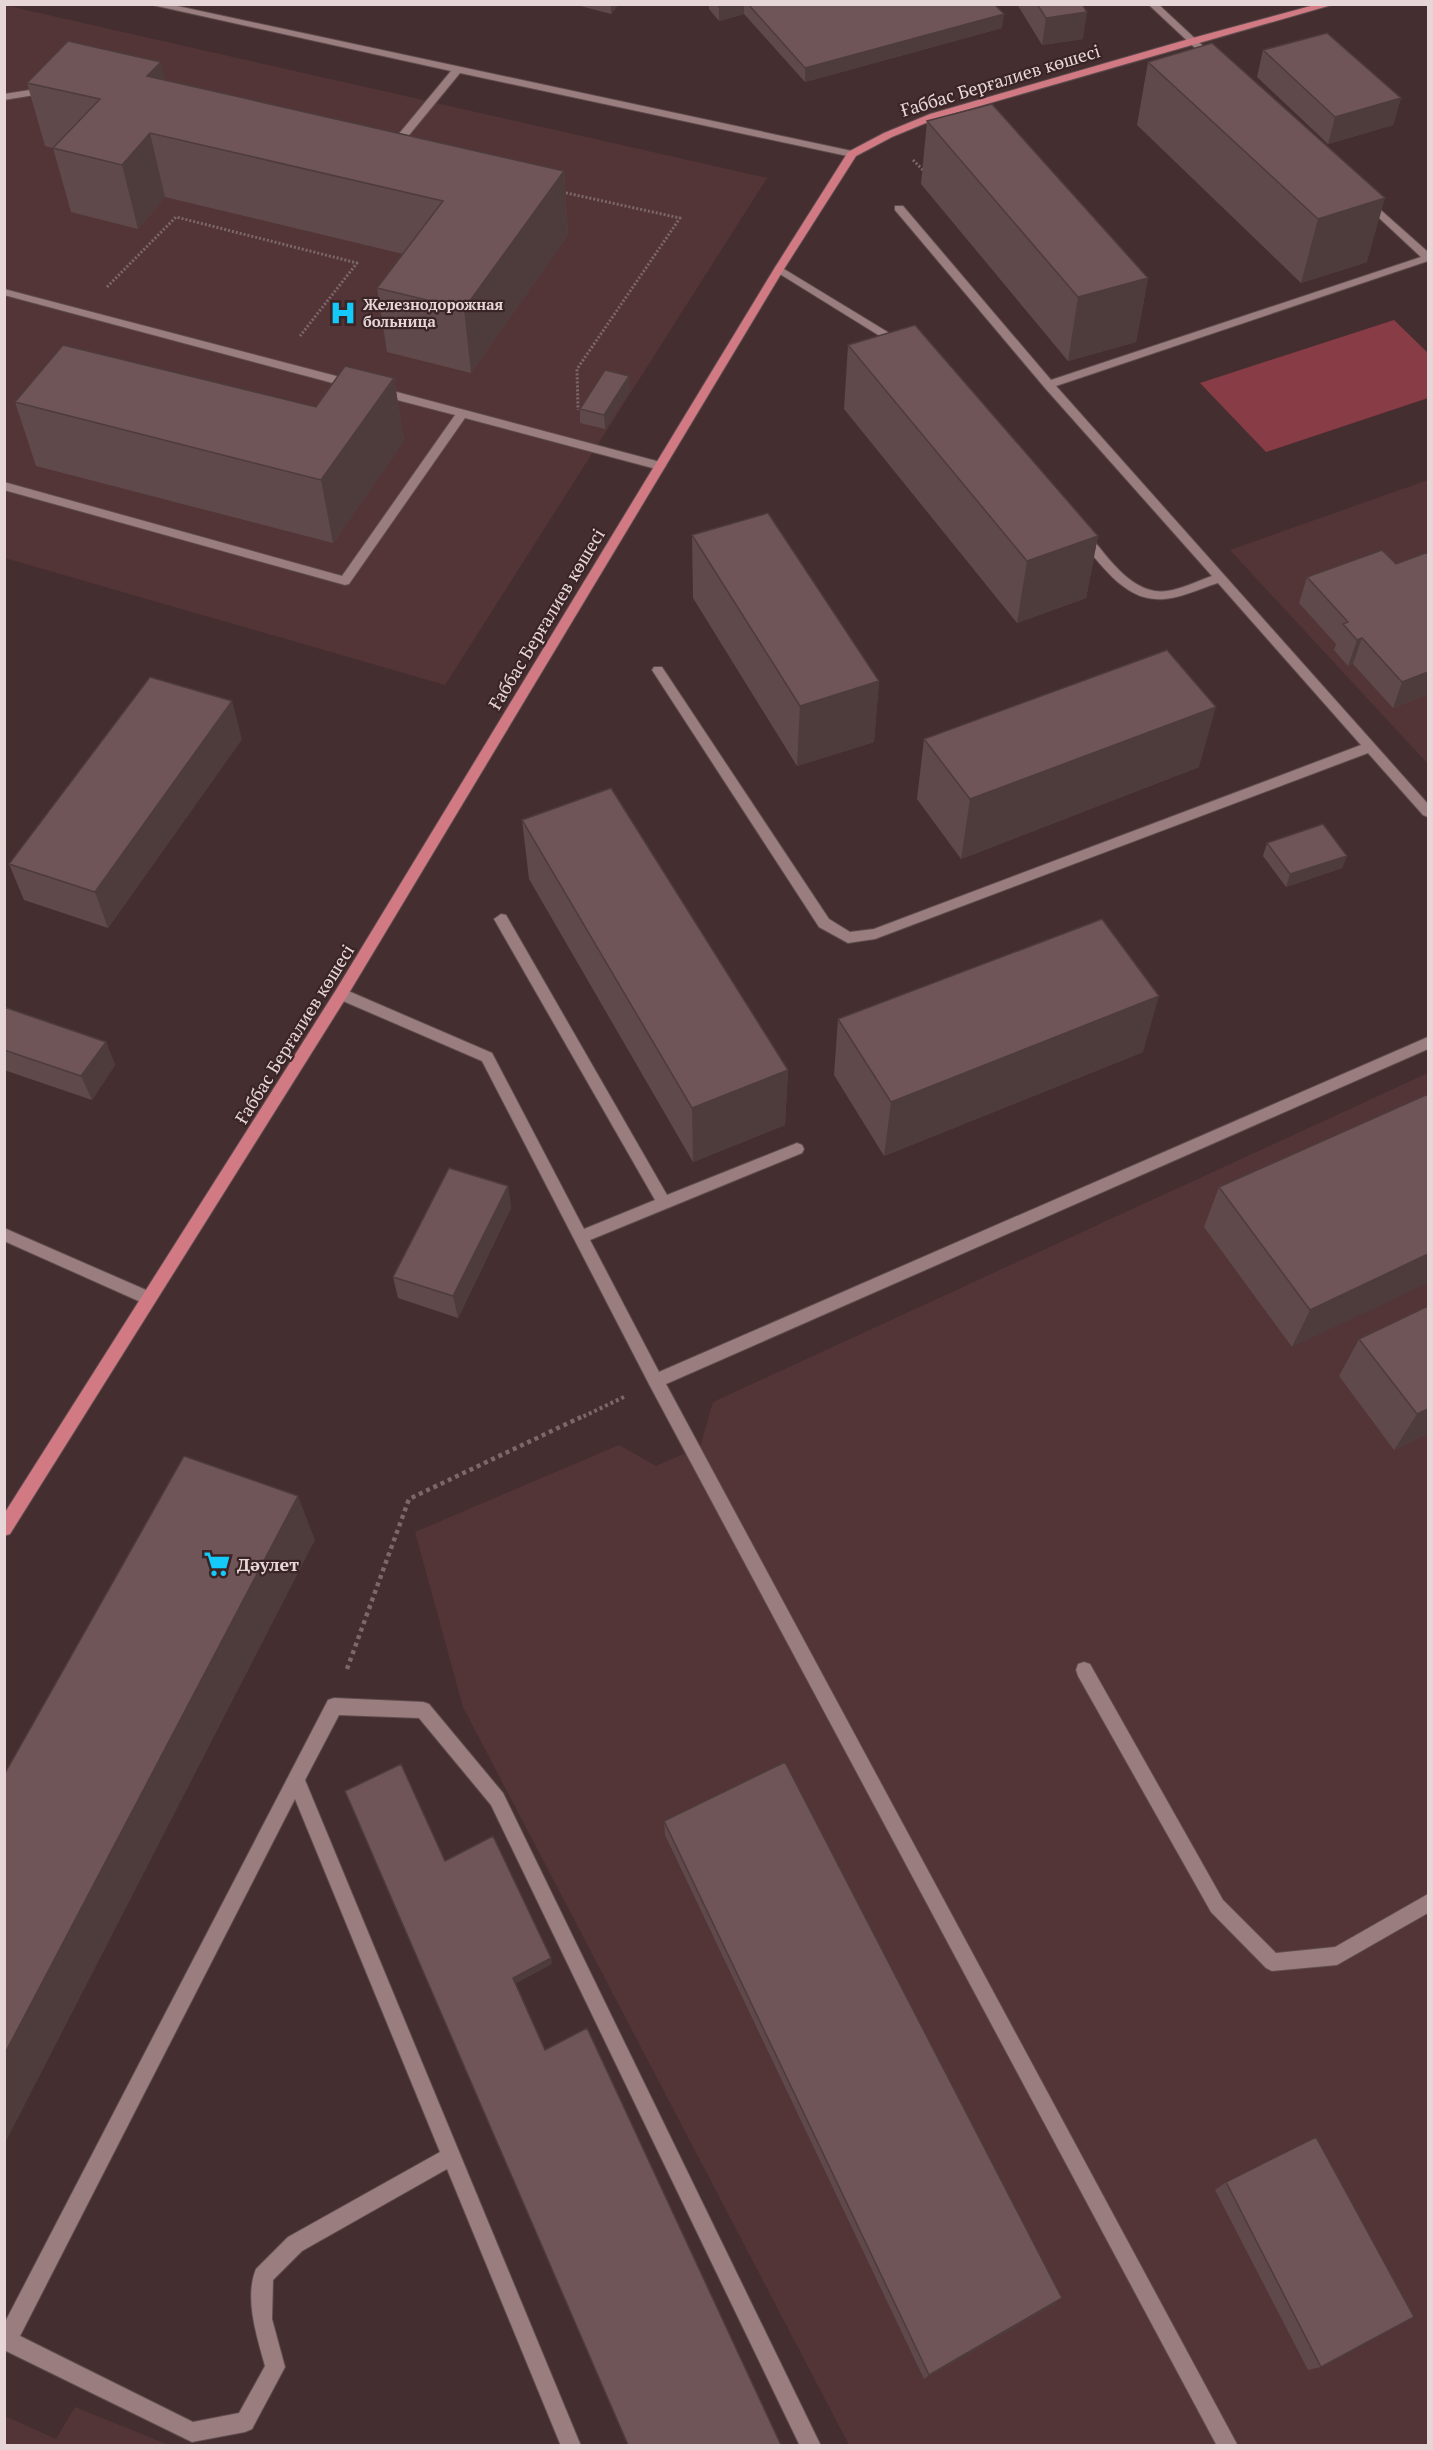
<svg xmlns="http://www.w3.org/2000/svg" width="1433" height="2450" viewBox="0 0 1433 2450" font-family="'PT Serif',serif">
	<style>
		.built { fill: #533537 }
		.green { fill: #873c46 }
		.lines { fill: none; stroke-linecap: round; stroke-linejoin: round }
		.minor-casing { stroke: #5f4c4d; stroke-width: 2 }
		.major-casing { stroke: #5f4c4d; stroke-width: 2 }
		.path-far2 { stroke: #7c6769; stroke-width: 3; stroke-dasharray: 2 2; stroke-linecap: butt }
		.path-far1 { stroke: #7c6769; stroke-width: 4; stroke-dasharray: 3 3; stroke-linecap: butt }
		.path { stroke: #7c6769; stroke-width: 4.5; stroke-dasharray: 4 4; stroke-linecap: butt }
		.minor { fill: #997d7f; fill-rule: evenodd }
		.major { fill: #d17a84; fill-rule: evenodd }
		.wall { fill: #5f494b }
		.shaded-wall { fill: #4e3c3d }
		.building { fill: #6f5557; stroke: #4e3c3d; stroke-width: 1.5 }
		.labels { text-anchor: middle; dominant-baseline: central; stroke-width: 4.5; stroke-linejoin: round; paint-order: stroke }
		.far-poi-label { font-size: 15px; font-weight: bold; fill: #e6d6d7; stroke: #3a2426; text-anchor: start }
		.street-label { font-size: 18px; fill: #e6d6d7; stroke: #3a2426 }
		.poi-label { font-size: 18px; font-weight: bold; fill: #e6d6d7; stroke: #3a2426; text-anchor: start }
	</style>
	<rect width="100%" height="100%" fill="#452e30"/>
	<!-- built -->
	<path class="built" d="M4,5L767,178L445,685L5,558Z
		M1428,480V764L1230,550Z
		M1428,1073V2445H849L463,1707L415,1532L619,1445L656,1466L700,1447L713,1402Z
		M75,2407L169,2445H5V2416L56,2439Z"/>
	<!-- green -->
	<path class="green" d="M1394,320L1428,353V398L1266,452L1200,383Z"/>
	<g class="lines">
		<!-- minor casing -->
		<g class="minor-casing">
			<path id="minor" d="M148,4H168L852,151L857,154L852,157L460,73L396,151L392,152L387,149L388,147L451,71Z
				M1148,4H1158L1217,59V63H1211Z
				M49,87L53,88V92L4,100V94Z
				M1366,197L1428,252V261L1056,386L1428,804V817L1423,815L1368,753L875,939L848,943L819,927L654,673L652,670L654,667H662L829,919L850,932L874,929L1361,745L1218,583C1201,588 1182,598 1164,599C1125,603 1100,563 1078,537V531H1086C1106,554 1131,596 1167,591C1182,589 1197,581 1212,576L1045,388L895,210V206H903L1051,380L1421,257L1362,202V198Z
				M779,266L904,342L906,344L900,347L896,346L775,271V267Z
				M4,289L359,382L361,385L355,389L4,295Z
				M378,387L664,463L666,466L660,470L465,418L349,584L345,585L4,490V482L342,576L455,415L374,394L372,391Z
				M501,914L506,915L667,1195L797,1143L802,1145L804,1149L802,1153L590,1240L659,1372L1428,1037V1049L666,1384L1238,2446H1217L650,1386L482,1061L336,998L334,994L341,988L346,990L492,1053L584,1229L655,1200L494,919Z
				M4,1228L153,1293L156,1298L153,1303L148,1305L143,1303L4,1241Z
				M1084,1662L1090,1664L1223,1900L1276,1953L1335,1947L1428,1894V1913L1337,1965L1272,1971L1266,1968L1211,1912L1078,1676L1076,1670L1078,1664Z
				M334,1698L423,1702L429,1704L503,1793L821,2446H800L491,1805L419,1718L339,1715L305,1780L581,2446H561L447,2169L302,2251L273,2280L272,2319L285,2367L252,2429L245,2432L192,2442L4,2350V2324L328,1700ZM295,1799L440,2152L288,2237L256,2269C244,2298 257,2337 265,2366L239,2413L193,2422L20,2336Z"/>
		</g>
		<!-- major casing -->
		<g class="major-casing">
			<path id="major" d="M1318,4H1335L938,118L892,137L856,156L784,269L346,998L10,1534L4,1536V1514L336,990L774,269L848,152L884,133L930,114L1189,39Z"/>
		</g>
		<!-- path-far2 -->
		<path class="path-far2" d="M913,160L925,172
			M562,192L680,218L577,369L578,410
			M107,287L176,217L357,263L300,336"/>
		<!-- path-far1 -->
		<path class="path-far1" d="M578,1419L624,1397"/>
		<!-- path -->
		<path class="path" d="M347,1669L409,1499L581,1417"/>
		<!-- minor -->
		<use href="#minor" class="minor"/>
		<!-- major -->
		<use href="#major" class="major"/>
	</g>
	<!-- wall -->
	<path class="wall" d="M573,4H619L611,14Z
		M709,4H994L1002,28L805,82L744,14L719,21L709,9Z
		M1017,4H1082L1083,39L1042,45Z
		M1263,50L1401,98L1393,125L1328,144L1257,77Z
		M1148,62L1367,262L1301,283L1137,125Z
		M165,80L564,171L568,235L471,373L387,352L377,288L403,254L165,197L138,229L71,212L53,148L45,146L27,83Z
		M927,121L1148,278L1136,342L1068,361L921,184Z
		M848,345L1098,536L1086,598L1017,623L844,409Z
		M394,378L404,441L333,543L36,466L15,402L316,407Z
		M630,390L605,429L580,423V409Z
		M692,535L879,681L874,742L797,766L693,598Z
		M1307,577L1428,694L1393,708L1353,664L1348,666L1334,650L1336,644L1299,603Z
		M242,739L108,928L24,900L9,864Z
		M924,739L1199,767L961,859L917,799Z
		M522,820L788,1070L785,1125L693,1162L529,879Z
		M1267,843L1347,856L1342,868L1286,887L1263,856Z
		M4,1007L106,1042L115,1065L92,1100L4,1070Z
		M838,1019L1143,1052L884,1156L834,1075Z
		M1428,1094L1292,1347L1204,1227L1219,1187Z
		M508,1186L511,1208L458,1318L398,1298L393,1277Z
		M1428,1306V1433L1394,1450L1339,1376L1359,1339Z
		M664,1821L1055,2304L924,2379L665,1835Z
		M1226,2182L1321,2367L1308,2370L1215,2190Z"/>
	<!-- shaded-wall -->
	<path class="shaded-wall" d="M611,4H619L611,14Z
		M728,4H744V14L719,21V7Z
		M1087,12L1083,39L1042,45L1046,18Z
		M1004,14L1002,28L805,82V68Z
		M161,62L175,126L147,76Z
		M1401,98L1393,125L1328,144L1335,117Z
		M150,133L165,197L138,229L122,165Z
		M564,171L568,235L471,373L464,309Z
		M1385,198L1367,262L1301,283L1318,219Z
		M1148,278L1136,342L1068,361L1078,297Z
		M629,376L630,390L605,429L604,415Z
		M394,378L404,441L333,543L321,480Z
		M1098,536L1086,598L1017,623L1027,561Z
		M1362,638L1353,664L1348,666L1357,640Z
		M1428,672V694L1393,708L1402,682Z
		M879,681L874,742L797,766L800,706Z
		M232,701L242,739L108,928L95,892Z
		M1216,707L1199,767L961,859L970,799Z
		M1347,856L1342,868L1286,887L1290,874Z
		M1159,996L1143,1052L884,1156L891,1102Z
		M106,1042L115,1065L92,1100L81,1076Z
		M788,1070L785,1125L693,1162L692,1108Z
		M508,1186L511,1208L458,1318L453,1296Z
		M1428,1254V1283L1292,1347L1310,1310Z
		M1428,1409V1433L1394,1450L1417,1414Z
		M298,1496L315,1540L4,2145V2055Z
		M551,1958L552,1964L515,1984L513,1978Z
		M1062,2298L1055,2304L924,2379L929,2375Z"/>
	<!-- building -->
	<path class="building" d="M717,4H728L719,7Z
		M748,4H994L1004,14L805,68Z
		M1037,4H1082L1087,12L1046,18Z
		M1327,33L1401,98L1335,117L1263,50Z
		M68,41L161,62L147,76L564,171L464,309L377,288L443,201L150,133L122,165L53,148L100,99L27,83Z
		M1212,43L1385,198L1318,219L1148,62Z
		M992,104L1148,278L1078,297L927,121Z
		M915,325L1098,536L1027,561L848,345Z
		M63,345L316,407L345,366L394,378L321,480L15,402Z
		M605,370L629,376L604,415L580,409Z
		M768,513L879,681L800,706L692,535Z
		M1382,550L1396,564L1428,552V672L1402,682L1362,638L1357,640L1343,624L1348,622L1307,577Z
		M1167,650L1216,707L970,799L924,739Z
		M150,677L232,701L95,892L9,864Z
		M611,788L788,1070L692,1108L522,820Z
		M1323,824L1347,856L1290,874L1267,843Z
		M1102,919L1159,996L891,1102L838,1019Z
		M4,1007L106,1042L81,1076L4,1050Z
		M1428,1094V1254L1310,1310L1219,1187Z
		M449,1168L508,1186L453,1296L393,1277Z
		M1428,1306V1409L1417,1414L1359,1339Z
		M184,1456L298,1496L4,2055V1775Z
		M785,1762L1062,2298L929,2375L664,1821Z
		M401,1764L445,1861L493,1836L551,1958L513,1978L545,2050L587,2028L781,2445H628L345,1791Z
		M1316,2137L1414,2317L1321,2367L1226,2182Z"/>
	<!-- icons -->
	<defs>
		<g id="hospital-bare" transform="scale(2.07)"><path d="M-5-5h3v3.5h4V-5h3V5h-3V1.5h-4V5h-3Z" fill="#14cafb" stroke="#3a2426" stroke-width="2.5" paint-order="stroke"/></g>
		<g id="supermarket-bare" transform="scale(2.07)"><path d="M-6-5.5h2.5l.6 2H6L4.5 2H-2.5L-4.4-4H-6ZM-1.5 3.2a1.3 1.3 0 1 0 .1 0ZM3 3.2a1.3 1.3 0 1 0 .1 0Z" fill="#14cafb" stroke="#3a2426" stroke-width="2.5" paint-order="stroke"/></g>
	</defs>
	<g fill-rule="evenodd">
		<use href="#hospital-bare" x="343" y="313"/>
		<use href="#supermarket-bare" x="217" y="1564"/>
	</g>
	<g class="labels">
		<!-- far-poi labels -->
		<g class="far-poi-label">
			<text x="363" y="304">Железнодорожная<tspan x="363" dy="17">больница</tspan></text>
		</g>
		<!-- street labels -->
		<g class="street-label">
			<text transform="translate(1000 80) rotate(-17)">Ғаббас Берғалиев көшесі</text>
			<text transform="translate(546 619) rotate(-59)">Ғаббас Берғалиев көшесі</text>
			<text transform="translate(294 1034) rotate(-58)">Ғаббас Берғалиев көшесі</text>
		</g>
		<!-- poi labels -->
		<g class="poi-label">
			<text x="237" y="1564">Дәулет</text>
		</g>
	</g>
	<!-- border -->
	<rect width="1433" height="2450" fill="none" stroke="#e6d6d7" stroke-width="12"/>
</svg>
